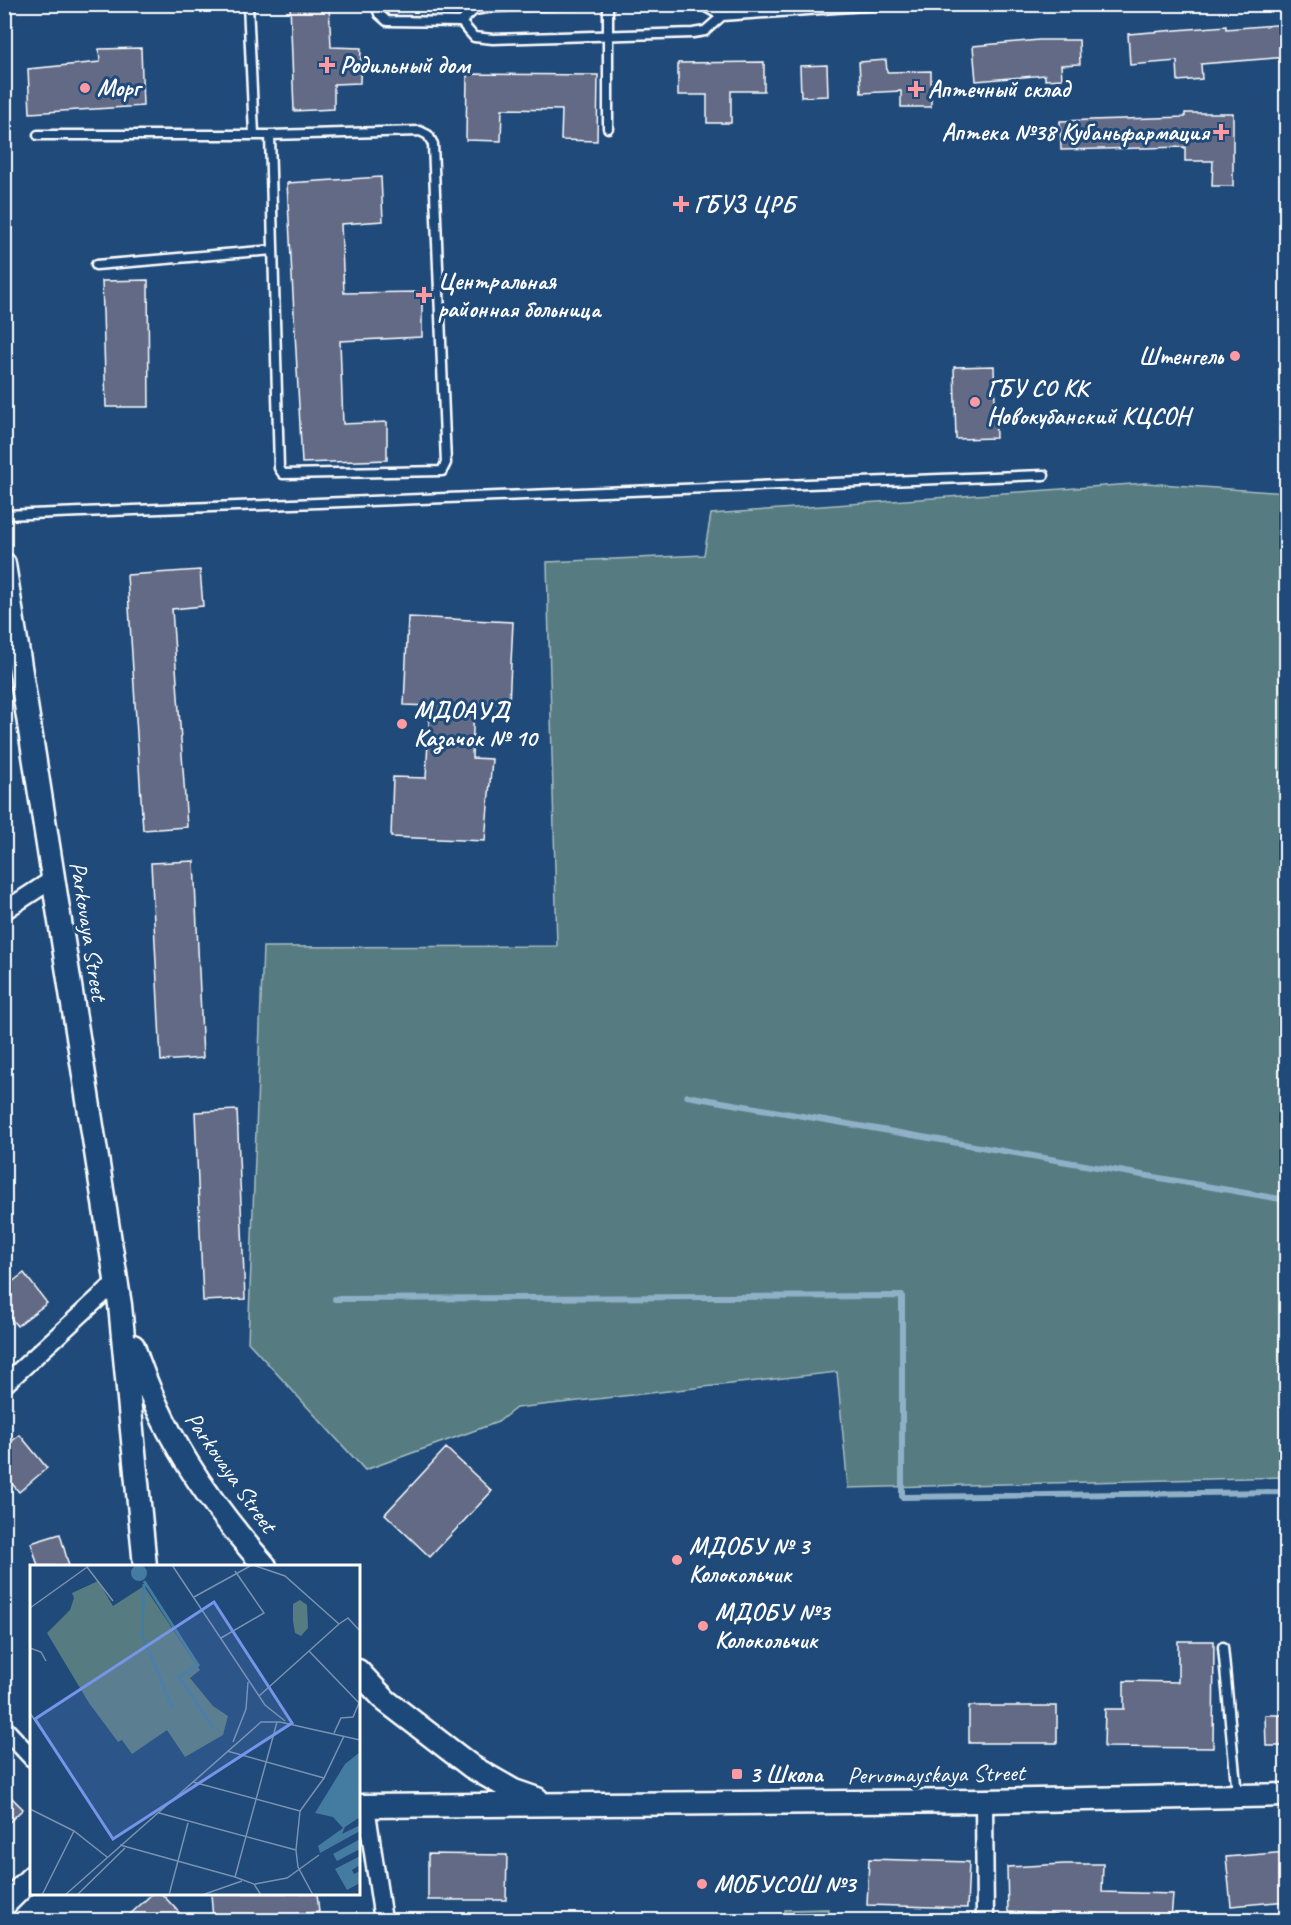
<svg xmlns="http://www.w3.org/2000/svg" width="1291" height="1925" viewBox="0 0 1291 1925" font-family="Caveat,sans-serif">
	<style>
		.green { fill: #567c82; stroke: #aabec0; stroke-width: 1.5 }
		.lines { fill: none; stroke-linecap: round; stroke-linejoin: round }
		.stream { stroke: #8fb0c6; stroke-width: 6 }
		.building { fill: #626a86; stroke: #fff; stroke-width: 1.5 }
		.service-casing { stroke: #fff; stroke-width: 13 }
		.minor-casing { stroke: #fff; stroke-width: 21 }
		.secondary-casing { stroke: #fff; stroke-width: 27 }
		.service { stroke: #1f4a7a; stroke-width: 8 }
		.minor { stroke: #1f4a7a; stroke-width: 16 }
		.secondary { stroke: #1f4a7a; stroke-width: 22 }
		.poi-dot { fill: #ff9aa2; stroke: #1f4a7a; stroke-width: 2 }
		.labels { text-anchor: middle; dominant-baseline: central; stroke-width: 6; stroke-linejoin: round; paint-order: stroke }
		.poi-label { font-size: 24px; font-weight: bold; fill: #fff; stroke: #1f4a7a; text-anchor: start }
		.street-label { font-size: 24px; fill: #fff; stroke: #1f4a7a }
		.inset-river { fill: none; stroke: #447ba0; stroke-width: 3 }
		.inset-road { fill: none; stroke: #7992af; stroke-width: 1.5 }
		.view { fill: #7795e8; fill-opacity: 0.15; stroke: #7795e8; stroke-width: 3 }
		.inset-edge { fill: none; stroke: #fff; stroke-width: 3 }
	</style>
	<rect width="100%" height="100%" fill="#1f4a7a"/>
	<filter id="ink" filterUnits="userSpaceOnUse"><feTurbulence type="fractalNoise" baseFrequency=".0167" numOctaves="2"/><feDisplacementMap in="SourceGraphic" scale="12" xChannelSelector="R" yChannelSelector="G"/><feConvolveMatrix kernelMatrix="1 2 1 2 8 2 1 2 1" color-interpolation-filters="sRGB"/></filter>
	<g filter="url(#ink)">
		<!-- green -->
		<path class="green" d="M1146,483L1286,493V1477L848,1488L837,1372L516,1408L498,1422L365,1470L248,1342L263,947L557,946L547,562L704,555L711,514Z
			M828,1909V1920H785V1910Z"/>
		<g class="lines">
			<!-- stream -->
			<path class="stream" d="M687,1096L1286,1200
				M335,1299L902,1296V1497L1286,1492"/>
		</g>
		<!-- building -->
		<path class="building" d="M290,4H329L331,47L361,48L360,83L334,84V109L294,111Z
			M1287,24V57L1201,64L1202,79L1178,81L1177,61L1130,65L1128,34L1226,26V29Z
			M1039,40H1079L1080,64L1061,65L1062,79L1045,80V75L976,81L973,46Z
			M141,48L143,106L30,113L28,69L100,62L99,49Z
			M886,60L887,72L931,71V107H901V91L861,93L859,62Z
			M764,62V91H731V123H707V95H678V63Z
			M827,65L828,96L801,97L800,66Z
			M467,74L598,75L597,141L561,140L562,110L502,109L501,141L466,140Z
			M1185,113H1233V186H1212L1213,161H1185V147L1061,150L1060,121L1185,117Z
			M381,177L383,221L341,224L344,293L422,292V337L340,341L343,424L387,422V460L302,463L287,183Z
			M148,280L149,407H106L102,281Z
			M994,366L996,438L956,439L954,367Z
			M200,570L203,606L172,609L187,827L143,830L127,575Z
			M408,617L513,622L509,704L474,702L472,758L492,759L485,841L391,837L393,777L426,778L430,706L404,705Z
			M194,861L203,1058L161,1061L151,863Z
			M237,1110L245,1299L203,1301L195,1112Z
			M24,1273L47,1303L17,1326L4,1310V1288Z
			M20,1435L47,1468L19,1492L4,1474V1447Z
			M446,1448L492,1491L430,1557L385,1514Z
			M60,1534L69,1566H38L31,1543Z
			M1178,1641H1214L1213,1748L1104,1747L1105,1709H1124V1681L1178,1682Z
			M969,1706H1057V1743H969Z
			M1265,1715H1287V1746H1266Z
			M4,1790L23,1809L4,1827Z
			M1287,1852V1901L1231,1906L1226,1857Z
			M428,1854L507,1855L506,1900H428Z
			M869,1859L969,1862L967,1908L867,1905Z
			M1064,1864H1103L1102,1892L1173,1894L1171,1920H1057V1915L1008,1912L1007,1867Z
			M153,1893H161L186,1920H124Z
			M211,1893H317L319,1912L213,1920Z"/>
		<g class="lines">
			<!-- service casing -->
			<g class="service-casing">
				<path id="service" d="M248,4L254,134
					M376,4L379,14L387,21L461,22L474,10L493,7L578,4
					M608,4V128
					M692,4L704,6L722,16L893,4
					M461,22L474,37L493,39L693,33L705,31L722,16
					M38,135H270L420,131L428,135L433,144L446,463L442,471L283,474L279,468L270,135
					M96,265L273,250
					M4,515L1044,475
					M1223,1647L1237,1795"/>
			</g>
			<!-- minor casing -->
			<g class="minor-casing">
				<path id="minor" d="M4,911L53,879
					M4,1385L117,1281
					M4,1728L32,1758
					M984,1801L985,1920
					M366,1806L383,1920"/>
			</g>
			<!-- secondary casing -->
			<g class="secondary-casing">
				<path id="secondary" d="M4,564L120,1305L145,1566
					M133,1346C161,1432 206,1499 265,1566
					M358,1671L386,1701L472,1767L514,1791L537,1799
					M358,1806L984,1801L1286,1795
					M4,1905L32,1877"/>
			</g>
			<!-- service -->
			<use href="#service" class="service"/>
			<!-- minor -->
			<use href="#minor" class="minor"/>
			<!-- secondary -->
			<use href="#secondary" class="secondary"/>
		</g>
	</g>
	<!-- markers -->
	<g class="poi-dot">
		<path d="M324 56h6v6h6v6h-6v6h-6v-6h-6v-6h6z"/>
		<circle cx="85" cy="88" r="6"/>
		<path d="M913 80h6v6h6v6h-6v6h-6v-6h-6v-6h6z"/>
		<path d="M1218 123h6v6h6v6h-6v6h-6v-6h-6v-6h6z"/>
		<path d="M678 195h6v6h6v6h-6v6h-6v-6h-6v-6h6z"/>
		<path d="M421 286h6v6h6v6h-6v6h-6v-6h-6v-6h6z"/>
		<circle cx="1235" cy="356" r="6"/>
		<circle cx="975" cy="402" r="6"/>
		<circle cx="402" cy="724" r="6"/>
		<circle cx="677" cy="1560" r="6"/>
		<circle cx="703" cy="1626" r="6"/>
		<rect x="731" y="1768" width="12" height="12" rx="3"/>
		<circle cx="702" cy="1884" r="6"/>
	</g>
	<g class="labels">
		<!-- poi labels -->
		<g class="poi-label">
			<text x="340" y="65">Родильный дом</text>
			<text x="97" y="88">Морг</text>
			<text x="928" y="89">Аптечный склад</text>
			<text x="1209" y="132" text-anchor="end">Аптека №38 Кубаньфармация</text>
			<text x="694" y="204">ГБУЗ ЦРБ</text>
			<text x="438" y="281">Центральная<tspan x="438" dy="28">районная больница</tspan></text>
			<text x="1223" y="356" text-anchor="end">Штенгель</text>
			<text x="987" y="388">ГБУ СО КК<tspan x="987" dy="28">Новокубанский КЦСОН</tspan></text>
			<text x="414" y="710">МДОАУД<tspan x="414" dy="28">Казачок № 10</tspan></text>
			<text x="689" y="1546">МДОБУ № 3<tspan x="689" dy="28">Колокольчик</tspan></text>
			<text x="715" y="1612">МДОБУ №3<tspan x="715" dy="28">Колокольчик</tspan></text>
			<text x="749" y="1774">3 Школа</text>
			<text x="714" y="1884">МОБУСОШ №3</text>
		</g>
		<!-- street labels -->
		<g class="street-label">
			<text transform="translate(89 931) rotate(81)">Parkovaya Street</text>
			<text transform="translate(231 1472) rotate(55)">Parkovaya Street</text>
			<text transform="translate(936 1774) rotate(-1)">Pervomayskaya Street</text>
		</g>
	</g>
	<!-- overview -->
	<g transform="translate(30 1565)">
		<rect width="330" height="330" fill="#1f4a7a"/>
		<path d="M68,16L83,41L114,21L170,105L160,113L183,141L198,151L193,170L155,192L137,165L102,189L92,175L88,177L59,138L17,68L40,45L44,33L42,28ZM270,35L277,40L278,63L271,71L265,68L263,56V39Z" fill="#567c82"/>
		<path d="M101 8a8 8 0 1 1 16 0a8 8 0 1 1-16 0ZM330,187V252L315,262L312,269L330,260V266L290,288L288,281L313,263L303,252L285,248L315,199ZM330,274V284L307,296L303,289ZM330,291V300L322,305L324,309L330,306V318L317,325L305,304Z" fill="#447ba0"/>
		<path class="inset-river" d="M114,16L168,100L149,112L184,164M114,19L112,70L143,144"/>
		<path class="inset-road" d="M142,0L235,140L255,156M223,0L255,11L309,59M57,2L83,36M164,32L222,0M0,43L60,0M191,73L234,48L205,6M0,83L11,87L16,96M279,86L330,139M229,131L309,59L318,53L330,66M0,148L27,188M304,168L311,153L323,152L329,138M203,177L216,144L218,117M197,186L294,213M163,217L270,246M0,244L44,266L77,292M129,248L266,285M90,280L205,312L224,319L231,330M205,312L247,157M225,319L257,313L289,290M12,330L44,266M35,330L231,157H250L330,175M47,330L95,283M139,330L158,258M172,330L212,316M283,330L268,302L266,285L270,246L294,213L314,171"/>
		<path class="view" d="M184,37L262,158L83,274L5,154Z"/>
		<rect width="330" height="330" class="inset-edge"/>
	</g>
	<!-- margin -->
	<rect width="1291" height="1925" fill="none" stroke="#1f4a7a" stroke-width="24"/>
	<rect x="12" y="12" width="1267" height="1901" fill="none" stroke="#fff" stroke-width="2" filter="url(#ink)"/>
</svg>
